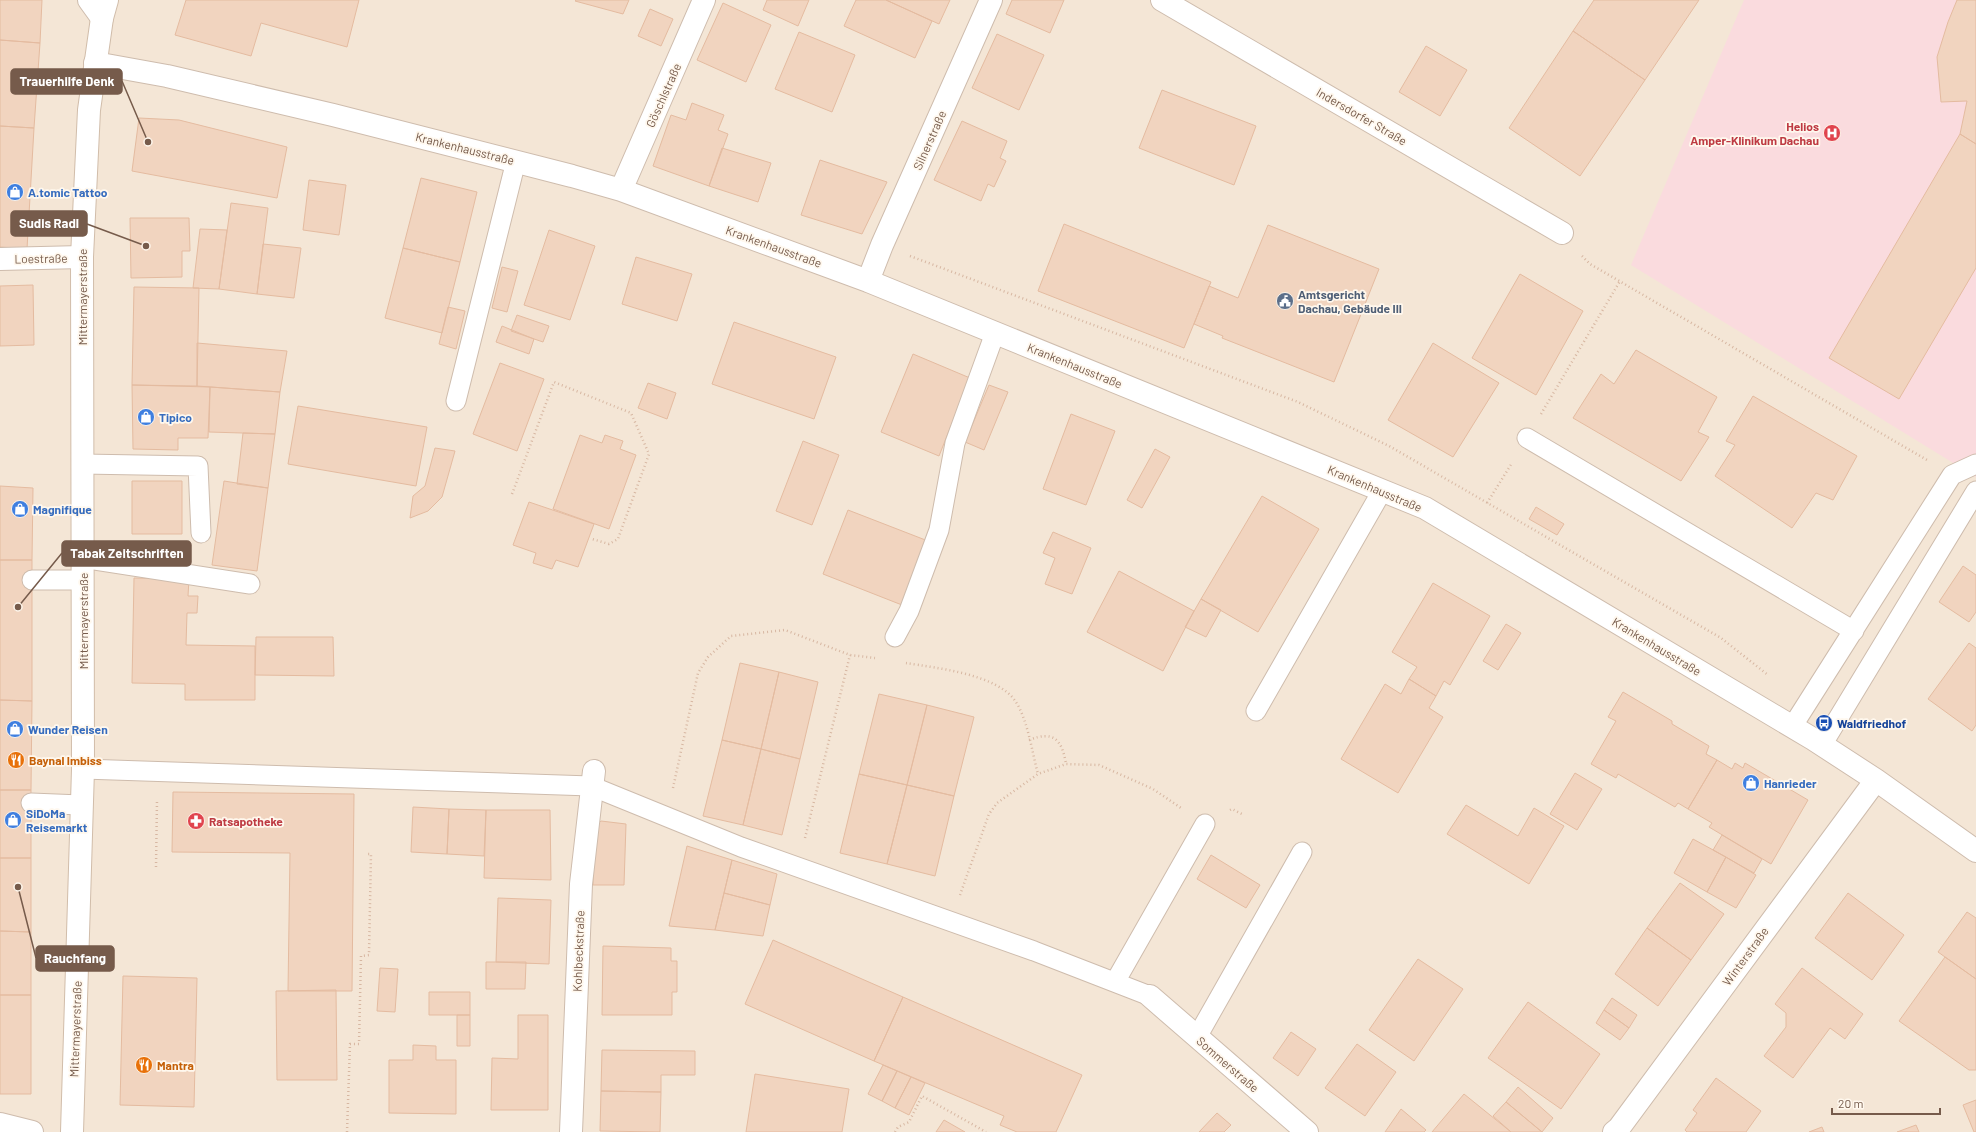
<svg xmlns="http://www.w3.org/2000/svg" width="1976" height="1132" viewBox="0 0 1976 1132" font-family="Barlow,sans-serif">
	<style>
		.residential { fill: #f4e6d6 }
		.medical { fill: #fadbde }
		.building { fill: #f1d4bf; stroke: #e4bba0 }
		.lines { fill: none; stroke-linecap: round; stroke-linejoin: round }
		.lane-casing { stroke: #cebcad; stroke-width: 21 }
		.street-casing { stroke: #cebcad; stroke-width: 24 }
		.secondary-casing { stroke: #d1bdaa; stroke-width: 24 }
		.path { stroke: #d7b7a2; stroke-width: 2.5; stroke-dasharray: 1 3; stroke-linecap: butt }
		.lane { stroke: #fff; stroke-width: 19 }
		.street { stroke: #fff; stroke-width: 22 }
		.secondary { stroke: #fff; stroke-width: 22 }
		.labels { text-anchor: middle; dominant-baseline: central; stroke-width: 3.5; stroke-linejoin: round; paint-order: stroke }
		.street-label { font-size: 12px; fill: #765b4b; stroke: #fff8ee }
		.health-label { font-size: 12px; font-weight: bold; fill: #be3a42; stroke: #fff8ee; text-anchor: end }
		.shop-label { font-size: 12px; font-weight: bold; fill: #366cbe; stroke: #fff8ee; text-anchor: start }
		.service-label { font-size: 12px; font-weight: bold; fill: #4e5e75; stroke: #fff8ee; text-anchor: start }
		.transit-label { font-size: 12px; font-weight: bold; fill: #164399; stroke: #fff8ee; text-anchor: start }
		.food-label { font-size: 12px; font-weight: bold; fill: #c56008; stroke: #fff8ee; text-anchor: start }
		.leader { fill: none; stroke: #765b4b; stroke-width: 1.5 }
		.callout-dot { fill: #765b4b; stroke: #fff8ee; stroke-width: 1.5 }
		.callout { fill: #765b4b; stroke: #765b4b; stroke-width: 1.5 }
		.callout-label { font-size: 13px; text-anchor: middle; font-weight: bold; fill: #fff }
	</style>
	<rect width="100%" height="100%" fill="#fcf4e7"/>
	<!-- residential -->
	<path class="residential" d="M0,0H1976V1132H0Z"/>
	<!-- medical -->
	<path class="medical" d="M1744,0H1976V477L1631,265Z"/>
	<!-- building -->
	<path class="building" d="M0,0H42L40,43L0,40Z
		M186,0H359L347,47L261,23L251,56L175,35Z
		M576,0H629L623,14L575,1Z
		M767,0H809L798,26L763,10Z
		M856,0H886L932,21L915,58L844,26Z
		M886,0H950L939,24Z
		M1012,0H1064L1050,33L1006,14Z
		M1594,0H1699L1645,80L1573,31Z
		M1957,0H1976V144L1960,134L1967,101L1941,102L1937,57L1948,22Z
		M723,3L771,25L746,82L697,60Z
		M650,9L673,19L661,46L638,36Z
		M1573,31L1645,80L1580,176L1509,128Z
		M799,32L855,55L832,112L775,89Z
		M997,34L1044,55L1019,110L972,88Z
		M0,40L40,43L34,128L0,126Z
		M1426,46L1467,70L1440,116L1399,92Z
		M1162,90L1256,126L1234,185L1139,148Z
		M692,103L724,115L718,130L728,134L709,186L653,166L671,115L686,120Z
		M139,118L179,120L287,147L277,198L132,171Z
		M962,121L1007,141L1000,158L1006,161L994,187L988,184L981,201L934,180Z
		M0,126L34,128L27,249L0,247Z
		M1960,134L1976,144V268L1899,399L1829,358Z
		M722,148L771,163L758,202L709,186Z
		M820,160L887,182L862,234L801,215Z
		M421,178L477,192L460,262L403,248Z
		M309,180L346,185L339,235L303,230Z
		M231,203L268,208L257,294L219,289Z
		M130,218H189L190,251H182V277L131,278Z
		M1064,224L1211,282L1184,348L1038,291Z
		M1268,225L1379,269L1334,382L1222,338L1223,336L1194,324L1209,286L1238,298Z
		M200,229L227,230L219,289L193,288Z
		M549,230L595,246L570,320L524,305Z
		M263,244L301,248L294,298L257,294Z
		M403,248L460,262L442,333L385,318Z
		M636,257L692,274L677,321L622,304Z
		M502,267L518,271L507,312L492,308Z
		M1520,274L1583,311L1536,395L1472,358Z
		M33,285L34,345L0,346V286Z
		M134,287L199,288L197,386L132,385Z
		M448,307L465,311L456,349L439,344Z
		M517,315L549,326L543,342L511,331Z
		M734,322L836,357L814,419L712,384Z
		M502,326L534,339L529,354L496,342Z
		M197,343L287,351L280,392L197,386Z
		M1433,343L1499,383L1453,457L1388,420Z
		M1636,350L1717,397L1698,432L1709,437L1681,481L1573,418L1601,374L1614,384Z
		M913,354L970,378L939,456L881,432Z
		M500,363L544,379L517,451L473,434Z
		M648,383L676,393L667,419L638,408Z
		M132,385L210,387L208,438H178V450L133,449Z
		M989,385L1008,392L984,450L965,442Z
		M210,387L280,392L275,434L209,432Z
		M1753,396L1857,456L1833,500L1816,493L1792,528L1715,476L1735,445L1726,441Z
		M298,406L427,427L416,486L288,464Z
		M1071,414L1115,431L1086,505L1043,489Z
		M243,433L275,434L268,488L237,484Z
		M580,435L602,443L605,435L623,441L620,449L636,455L609,529L553,509Z
		M803,441L839,455L812,525L776,511Z
		M435,448L455,451L442,497L428,511L410,518L413,496L425,486Z
		M1155,449L1170,457L1142,508L1127,500Z
		M132,481H182V534H132Z
		M224,481L268,488L257,571L212,565Z
		M0,486L33,488L32,560H0Z
		M1262,496L1319,529L1258,632L1201,599Z
		M529,502L594,524L578,567L556,560L552,569L533,563L536,553L513,545Z
		M1536,507L1564,524L1557,535L1529,519Z
		M848,510L928,541L902,605L823,574Z
		M1053,532L1091,548L1072,594L1045,584L1055,558L1043,553Z
		M0,560H32V701L0,700Z
		M1963,566L1976,575V612L1969,622L1939,602Z
		M1119,571L1194,611L1163,671L1087,632Z
		M134,578L189,579L188,596H198L197,613H187L186,645L255,646V700H185V684L132,683Z
		M1433,583L1490,616L1450,685L1444,681L1436,696L1409,679L1417,667L1392,652Z
		M1201,599L1221,610L1206,637L1185,627Z
		M1506,624L1521,633L1498,670L1483,661Z
		M256,637H333L334,676L255,675Z
		M1969,643L1976,648V725L1972,731L1928,699Z
		M740,663L779,672L761,749L722,740Z
		M779,672L818,682L800,759L761,749Z
		M1409,679L1436,696L1429,708L1443,717L1398,793L1341,759L1385,684L1401,694Z
		M1623,692L1672,721V724L1709,746L1706,754L1717,760L1688,809L1678,803L1675,807L1618,774L1616,778L1591,764L1616,721L1608,717Z
		M879,694L927,705L907,785L859,774Z
		M0,700L32,701L31,790H0Z
		M927,705L974,717L954,796L907,785Z
		M722,740L761,749L743,825L703,816Z
		M761,749L800,759L782,835L743,825Z
		M1717,760L1732,769L1735,763L1743,768L1745,763L1808,800L1771,864L1709,827L1712,823L1688,809Z
		M1575,773L1602,789L1577,830L1550,814Z
		M859,774L907,785L887,864L840,853Z
		M907,785L954,796L935,876L887,864Z
		M0,790H31V858H0Z
		M173,792L354,794L352,991H288L290,853L172,852Z
		M1466,805L1518,836L1534,808L1564,826L1529,884L1447,834Z
		M413,807L449,809L447,854L411,852Z
		M449,809L486,810L484,856L447,854Z
		M486,810H550L551,880L484,878Z
		M601,821L626,824L624,885H593V842L595,826Z
		M1722,835L1762,859L1754,873L1713,850Z
		M1693,839L1726,857L1707,892L1674,873Z
		M687,846L732,860L715,930L669,926Z
		M1211,855L1260,885L1246,908L1197,879Z
		M1726,857L1756,875L1736,908L1707,892Z
		M0,858H31V932L0,931Z
		M732,860L777,874L770,905L724,893Z
		M1680,883L1724,914L1691,960L1647,928Z
		M724,893L770,905L763,936L715,930Z
		M1848,893L1904,935L1872,980L1815,938Z
		M498,898L551,900L549,964L496,962Z
		M1967,912L1976,918V979L1938,952Z
		M1647,928L1691,960L1658,1006L1615,974Z
		M0,931L31,932V995H0Z
		M773,940L903,997L874,1061L745,1004Z
		M603,946L671,948V961H677V992H672V1015H602Z
		M1945,957L1976,979V1070H1969L1899,1021Z
		M1418,959L1463,989L1414,1061L1369,1030Z
		M486,962H526L525,989H486Z
		M380,968L398,969L395,1012L377,1011Z
		M1802,968L1863,1014L1845,1039L1830,1028L1793,1078L1764,1056L1786,1027V1013L1775,1004Z
		M123,976L197,978L194,1107L120,1105Z
		M336,990L337,1080H277L276,991Z
		M429,992H470V1015H429Z
		M0,995H31V1094H0Z
		M903,997L1082,1075L1056,1132H1017L1000,1125L1004,1116L874,1061Z
		M1612,998L1637,1015L1629,1028L1604,1010Z
		M1528,1002L1600,1054L1561,1109L1488,1058Z
		M1604,1010L1629,1028L1620,1040L1596,1023Z
		M457,1015H470V1046H457Z
		M518,1015H548V1110H491L492,1058L518,1059Z
		M1291,1032L1316,1049L1298,1076L1273,1058Z
		M1357,1044L1396,1072L1365,1116L1325,1088Z
		M413,1045L436,1046V1060H456V1114L389,1113V1060H413Z
		M602,1050L695,1051V1075H661V1092L601,1091Z
		M883,1065L897,1071L882,1101L868,1094Z
		M897,1071L911,1077L895,1108L882,1101Z
		M755,1074L849,1089L842,1132H746Z
		M911,1077L925,1083L909,1115L895,1108Z
		M1716,1078L1761,1111L1746,1132H1687L1685,1130L1697,1113L1693,1110Z
		M1518,1087L1553,1118L1542,1132L1506,1102Z
		M601,1091L661,1092L660,1132L600,1131Z
		M1464,1094L1511,1132H1432Z
		M1976,1100V1132H1974L1963,1105Z
		M1506,1102L1542,1132H1511L1493,1116Z
		M1401,1109L1426,1130L1424,1132H1385Z
		M1217,1113L1231,1125L1224,1132H1199Z
		M944,1120L965,1132H936Z
		M1916,1125L1919,1132H1897Z
		M1822,1127L1824,1132H1809Z"/>
	<g class="lines">
		<!-- lane casing -->
		<g class="lane-casing">
			<path id="lane" d="M456,401L516,161
				M1527,438L1854,631
				M82,464L198,466L201,533
				M82,558L250,584
				M32,580H83
				M895,637L909,611L939,530L955,443L995,333
				M1256,711L1382,491
				M1792,727L1952,475L1976,464
				M1822,745L1976,491
				M83,769L591,786L741,847L1034,951L1150,996
				M31,803L81,805
				M1115,982L1205,824
				M1197,1037L1302,852"/>
		</g>
		<!-- street casing -->
		<g class="street-casing">
			<path id="street" d="M89,0L102,18
				M1162,0L1562,233
				M95,63L167,76L333,115L572,176L621,190L868,281L1425,508L1813,739L1876,780L1976,851
				M621,190L704,0
				M0,259L82,257
				M868,281L882,245L991,0
				M1150,996L1307,1132
				M0,1124L32,1132
				M571,1132L581,884L594,771
				M1614,1132L1619,1128L1876,780"/>
		</g>
		<!-- secondary casing -->
		<g class="secondary-casing">
			<path id="secondary" d="M72,1132L83,769L82,257L89,110L102,18L107,0"/>
		</g>
		<!-- path -->
		<path class="path" d="M910,256L1298,402L1389,446L1721,638L1768,675
			M1582,256L1590,264L1927,460
			M1541,414L1620,281
			M512,494L554,382L631,413L649,454L618,539L609,544L592,539
			M1487,503L1512,463
			M906,663C936,668 998,674 1016,702C1028,721 1032,752 1038,774
			M1029,740C1054,730 1062,740 1066,764
			M673,788L698,673L708,657L731,636L785,630L850,655L875,658
			M1230,810L1232,809L1242,814
			M805,838L850,655
			M156,867L157,800
			M960,895L989,814L997,803L1038,774L1066,764L1099,765L1153,789L1181,808
			M347,1132L350,1044H359L361,956L369,955L371,854H366
			M895,1132L898,1127L909,1122L922,1096L986,1132"/>
		<!-- lane -->
		<use href="#lane" class="lane"/>
		<!-- street -->
		<use href="#street" class="street"/>
		<!-- secondary -->
		<use href="#secondary" class="secondary"/>
	</g>
	<!-- icons -->
	<defs>
		<g id="hospital-disc" transform="scale(0.9)"><circle r="9.5" fill="#e0444e" stroke="#fff8ee"/><path d="M-5-5h3v3.5h4V-5h3V5h-3V1.5h-4V5h-3Z" fill="#fff"/></g>
		<g id="shop-disc" transform="scale(0.9)"><circle r="9.5" fill="#3f7fe0" stroke="#fff8ee"/><path d="M-5-2.5h2.3a2.7 3.5 0 0 1 5.4 0H5L5.5 6h-11ZM-1.5-2.5h3a1.5 2.3 0 0 0-3 0Z" fill="#fff"/></g>
		<g id="civic-disc" transform="scale(0.9)"><circle r="9.5" fill="#5c6f8a" stroke="#fff8ee"/><path d="M-.6-6.5H3V-4.5H.6V-3L4-1V1h2V6H-6V1h2V-1L-.6-3ZM-1.2 2.5V6h2.4V2.5Z" fill="#fff"/></g>
		<g id="bus-disc" transform="scale(0.9)"><circle r="9.5" fill="#1a4fb4" stroke="#fff8ee"/><path d="M-5-6H5V4H4V6H2V4H-2V6H-4V4H-5ZM-3.5-4V0h7V-4ZM-3.5 1.2v1.5H-2V1.2ZM2 1.2v1.5H3.5V1.2Z" fill="#fff"/></g>
		<g id="restaurant-disc" transform="scale(0.9)"><circle r="9.5" fill="#e8710a" stroke="#fff8ee"/><path d="M-5-6h1v4h1v-4h1v4h1v-4h1v5L-1.5 .5V6h-2V.5L-5-1ZM5-6V6H3V1.5H1.5Q1.5-4 5-6Z" fill="#fff"/></g>
		<g id="pharmacy-disc" transform="scale(0.9)"><circle r="9.5" fill="#e0444e" stroke="#fff8ee"/><path d="M-2-6h4v4h4v4h-4v4h-4v-4h-4v-4h4Z" fill="#fff"/></g>
	</defs>
	<g fill-rule="evenodd">
		<use href="#hospital-disc" x="1832" y="133"/>
		<use href="#shop-disc" x="15" y="192"/>
		<use href="#civic-disc" x="1285" y="301"/>
		<use href="#shop-disc" x="146" y="417"/>
		<use href="#shop-disc" x="20" y="509"/>
		<use href="#bus-disc" x="1824" y="723"/>
		<use href="#shop-disc" x="15" y="729"/>
		<use href="#restaurant-disc" x="16" y="760"/>
		<use href="#shop-disc" x="1751" y="783"/>
		<use href="#shop-disc" x="13" y="820"/>
		<use href="#pharmacy-disc" x="196" y="821"/>
		<use href="#restaurant-disc" x="144" y="1065"/>
	</g>
	<g class="labels">
		<!-- street labels -->
		<g class="street-label">
			<text transform="translate(663 95) rotate(-66)">Göschlstraße</text>
			<text transform="translate(1362 116) rotate(30)">Indersdorfer Straße</text>
			<text transform="translate(929 140) rotate(-66)">Silnerstraße</text>
			<text transform="translate(465 148) rotate(14)">Krankenhausstraße</text>
			<text transform="translate(774 246) rotate(20)">Krankenhausstraße</text>
			<text transform="translate(41 258) rotate(-1)">Loestraße</text>
			<text transform="translate(82 297) rotate(-90)">Mittermayerstraße</text>
			<text transform="translate(1075 365) rotate(22)">Krankenhausstraße</text>
			<text transform="translate(1375 488) rotate(23)">Krankenhausstraße</text>
			<text transform="translate(83 621) rotate(-90)">Mittermayerstraße</text>
			<text transform="translate(1657 646) rotate(31)">Krankenhausstraße</text>
			<text transform="translate(578 951) rotate(-88)">Kohlbeckstraße</text>
			<text transform="translate(1745 956) rotate(-54)">Winterstraße</text>
			<text transform="translate(75 1029) rotate(-88)">Mittermayerstraße</text>
			<text transform="translate(1228 1064) rotate(41)">Sommerstraße</text>
		</g>
		<!-- health labels -->
		<g class="health-label">
			<text x="1819" y="126">Helios<tspan x="1819" dy="14">Amper-Klinikum Dachau</tspan></text>
			<text x="209" y="821" text-anchor="start">Ratsapotheke</text>
		</g>
		<!-- shop labels -->
		<g class="shop-label">
			<text x="28" y="192">A.tomic Tattoo</text>
			<text x="159" y="417">Tipico</text>
			<text x="33" y="509">Magnifique</text>
			<text x="28" y="729">Wunder Reisen</text>
			<text x="1764" y="783">Hanrieder</text>
			<text x="26" y="813">SiDoMa<tspan x="26" dy="14">Reisemarkt</tspan></text>
		</g>
		<!-- service labels -->
		<g class="service-label">
			<text x="1298" y="294">Amtsgericht<tspan x="1298" dy="14">Dachau, Gebäude III</tspan></text>
		</g>
		<!-- transit labels -->
		<g class="transit-label">
			<text x="1837" y="723">Waldfriedhof</text>
		</g>
		<!-- food labels -->
		<g class="food-label">
			<text x="29" y="760">Baynal Imbiss</text>
			<text x="157" y="1065">Mantra</text>
		</g>
	</g>
	<!-- callouts -->
	<path class="leader" d="M148 142L122 81M146 246L87 224M18 607L62 553M18 887L36 958"/>
	<g class="callout-dot">
		<circle cx="148" cy="142" r="4"/>
		<circle cx="146" cy="246" r="4"/>
		<circle cx="18" cy="607" r="4"/>
		<circle cx="18" cy="887" r="4"/>
	</g>
	<g class="callout">
		<rect x="11" y="69" width="111" height="25" rx="4"/>
		<rect x="11" y="211" width="76" height="25" rx="4"/>
		<rect x="62" y="541" width="129" height="25" rx="4"/>
		<rect x="36" y="946" width="78" height="25" rx="4"/>
	</g>
	<g class="callout-label">
		<text x="67" y="86">Trauerhilfe Denk</text>
		<text x="49" y="228">Sudis Radl</text>
		<text x="127" y="558">Tabak Zeitschriften</text>
		<text x="75" y="963">Rauchfang</text>
	</g>
	<!-- scale -->
	<path d="M1832 1108v6h108v-6" fill="none" stroke="#765b4b" stroke-width="2"/>
	<text x="1838" y="1108" font-size="12" fill="#765b4b" stroke="#fff8ee" stroke-width="3" paint-order="stroke">20 m</text>
</svg>
